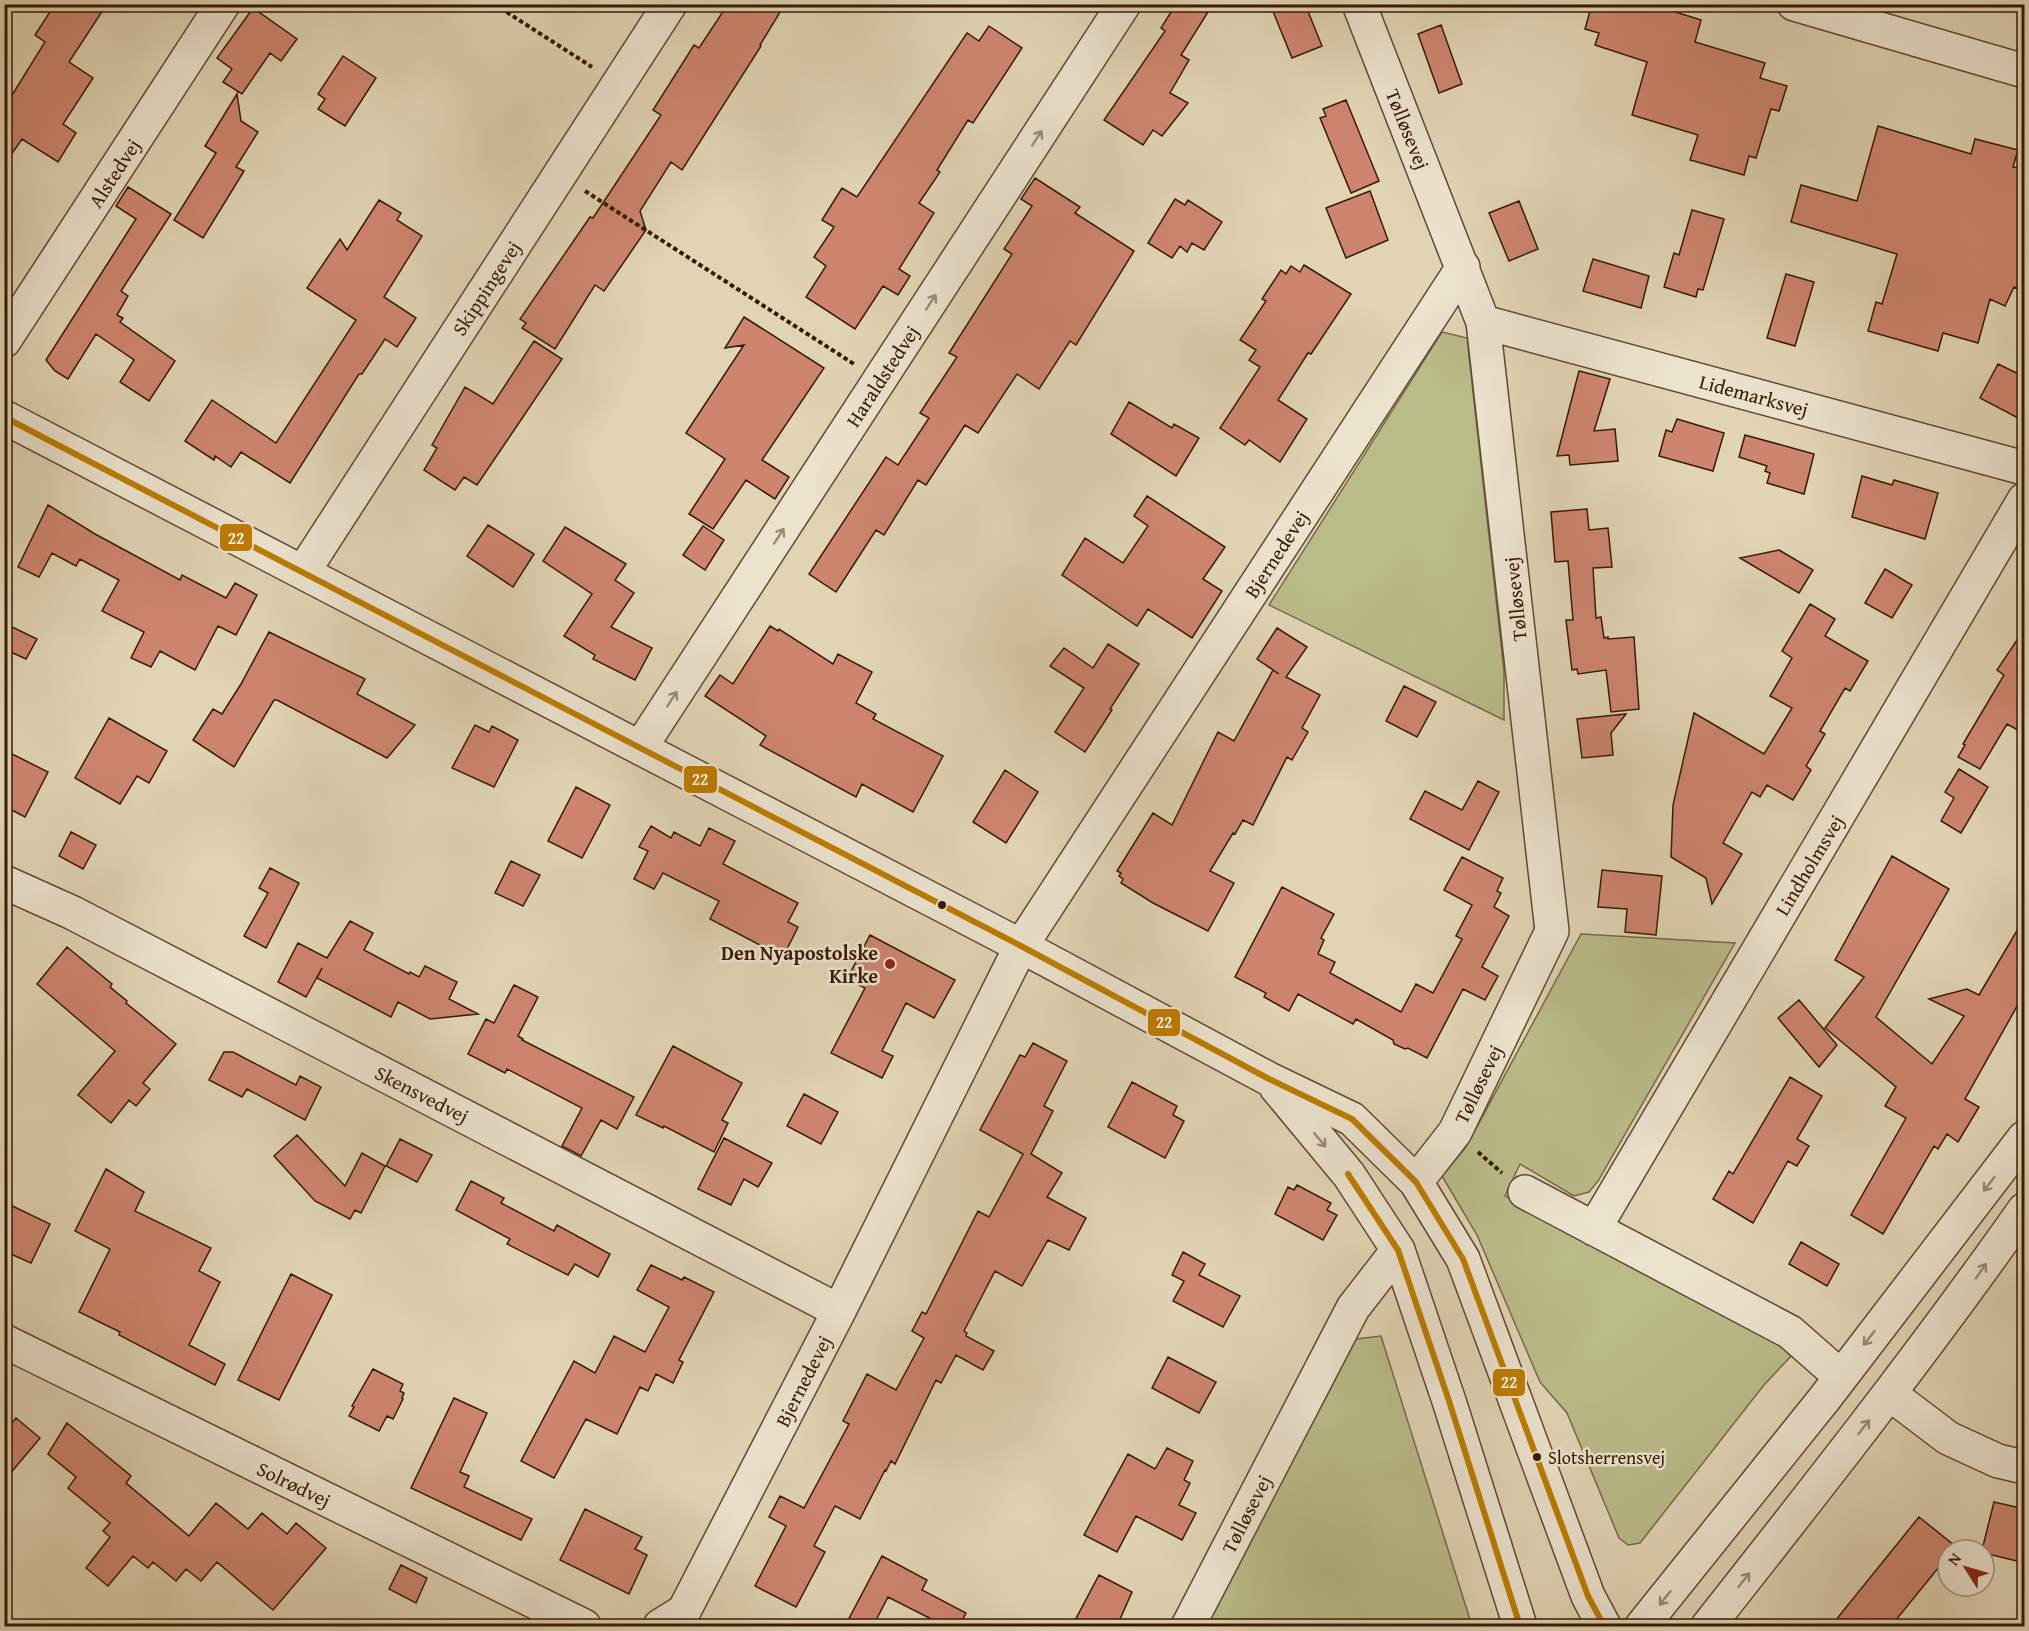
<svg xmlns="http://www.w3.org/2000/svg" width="2029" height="1631" viewBox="0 0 2029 1631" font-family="'Gentium Book Plus',serif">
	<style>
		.green { fill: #b9bb89; stroke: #786a46; stroke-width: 1.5 }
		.building { fill: #ce8570; stroke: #361a02; stroke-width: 1.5 }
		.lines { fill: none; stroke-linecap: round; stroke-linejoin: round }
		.minor-casing { stroke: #61482f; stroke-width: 36 }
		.path { stroke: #361a02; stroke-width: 4; stroke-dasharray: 4.5 3; stroke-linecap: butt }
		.minor { stroke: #ece3cf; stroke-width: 33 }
		.bus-1-casing { stroke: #ece3cf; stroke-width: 10 }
		.bus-1 { stroke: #bd7c01; stroke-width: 6 }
		.oneway { stroke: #9a8973 }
		.bus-dot { fill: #361a02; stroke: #ece3cf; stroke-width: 2 }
		.poi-dot { fill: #8f2418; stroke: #ece3cf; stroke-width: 2 }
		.labels { text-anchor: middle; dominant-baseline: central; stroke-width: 5; stroke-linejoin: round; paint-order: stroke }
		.bus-label { font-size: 18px; fill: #361a02; stroke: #ece3cf; text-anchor: start }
		.street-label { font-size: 20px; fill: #361a02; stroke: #ece3cf }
		.poi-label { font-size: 20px; font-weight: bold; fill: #361a02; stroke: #ece3cf; text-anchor: end }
		.line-badge { stroke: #ece3cf; stroke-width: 2 }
		.badge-label { font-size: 16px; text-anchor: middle; font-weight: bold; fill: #fff }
	</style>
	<rect width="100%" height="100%" fill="#e1d4b5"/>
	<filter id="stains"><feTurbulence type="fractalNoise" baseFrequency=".00333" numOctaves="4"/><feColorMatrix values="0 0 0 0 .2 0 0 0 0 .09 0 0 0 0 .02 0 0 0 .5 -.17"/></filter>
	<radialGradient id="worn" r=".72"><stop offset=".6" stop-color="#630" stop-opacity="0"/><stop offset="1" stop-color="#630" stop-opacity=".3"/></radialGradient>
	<!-- green -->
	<path class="green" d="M1442,332L1467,338L1504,671V720L1269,605Z
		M1581,934L1735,943L1598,1181L1589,1192L1574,1196L1520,1164L1505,1196L1758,1329L1792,1355L1764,1385L1640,1543L1628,1545L1619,1538L1567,1413L1540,1382L1477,1235L1442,1176L1466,1147Z
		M1381,1336L1472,1626H1204L1356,1339Z"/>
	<!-- building -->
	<path class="building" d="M55,4H107L69,62L93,78L63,124L76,133L58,162L22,139L4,165V108L45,42L35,35Z
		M728,4H785L760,45L761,46L682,170L671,162L640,211L646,230L604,291L595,285L555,349L522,328L526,323L520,319L590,217L593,218L661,115L653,110L694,45L699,48Z
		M1176,4H1213L1181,55L1189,60L1170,93L1188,103L1162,136L1153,130L1143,145L1104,120L1165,31L1161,28Z
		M1270,4H1305L1322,46L1292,58Z
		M1592,4H1650L1701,20L1695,42L1765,63L1760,78L1787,86L1779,111L1771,109L1756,158L1749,156L1744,175L1690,160L1698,135L1632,115L1647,62L1595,45L1599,33L1585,29Z
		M253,8L297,39L281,61L270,53L242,94L223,82L232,69L217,58Z
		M1441,25L1462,84L1439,93L1418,34Z
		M989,26L1022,48L973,123L968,120L937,170L940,172L919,203L934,213L899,269L910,276L898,295L883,286L855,329L806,297L826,266L814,257L834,227L822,220L842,188L857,197L967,33L979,41Z
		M343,56L376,78L345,126L318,109L325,99L318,94Z
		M237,94L241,121L258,132L236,167L244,171L203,238L174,220L216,153L205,146Z
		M1346,100L1379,181L1351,193L1320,118L1326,116L1323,109Z
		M1878,126L1971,154L1975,139L2018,150L2013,167L2025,169V292L2014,287L2005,306L1990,299L1978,343L1943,333L1938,351L1868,331L1876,302L1882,304L1897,254L1791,222L1801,185L1857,201Z
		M1035,178L1080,207L1075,213L1134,251L1076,345L1070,341L1039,389L1017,374L978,433L965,425L926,485L918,480L884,535L876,530L836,592L809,574L886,457L898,465L929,418L920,413L957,357L949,353L1012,254L1004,249L1032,206L1021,199Z
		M128,187L171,214L121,291L128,296L117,315L123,318L120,322L175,361L149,401L120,382L134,360L96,334L68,379L55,371L46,360L136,219L116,206Z
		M1370,191L1388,240L1346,258L1326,208Z
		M1175,199L1185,205L1188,200L1222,222L1204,250L1192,243L1187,252L1180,246L1172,258L1148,243Z
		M379,200L401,213L397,220L422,236L384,297L416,318L397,347L385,339L362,374H359L290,483L241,452L231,467L215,456L214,460L185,441L212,400L276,443L356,320L307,288L340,239L347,250Z
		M1519,201L1538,249L1509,261L1489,213Z
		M1692,210L1724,219L1703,290L1698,289L1696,297L1664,287L1674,253L1679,255Z
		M1593,259L1649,276L1641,308L1583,291Z
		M1304,265L1351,294L1311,354L1308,353L1278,400L1307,419L1280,462L1249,440L1245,445L1220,428L1260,367L1249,360L1256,350L1240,340L1266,301L1262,299L1281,270L1286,274L1291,266L1300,272Z
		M1786,274L1814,282L1795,346L1767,338Z
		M744,317L824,368L762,460L789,477L775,499L746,480L713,529L689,514L725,459L686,433L744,345L725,348Z
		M534,341L562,359L477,485L464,477L455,490L424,470L437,448L432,445L465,387L493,404Z
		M1998,364L2025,377V404L2018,418L1980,398Z
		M1579,371L1610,379L1594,431L1615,429L1618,461L1570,465L1569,455L1557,456Z
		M1129,402L1172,428L1174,424L1199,438L1176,476L1111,434Z
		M1677,419L1724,433L1713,471L1659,456L1666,430L1672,432Z
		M1745,435L1814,454L1804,494L1767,483L1770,473L1765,471L1767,466L1739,457Z
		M1862,476L1892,485L1894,480L1938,493L1925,539L1852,517Z
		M1147,496L1225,547L1203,579L1222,591L1192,638L1148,609L1137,626L1062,575L1085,538L1123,563L1148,526L1134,516Z
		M48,505L95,534L180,580L182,575L226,598L235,583L257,595L236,635L218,626L195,670L160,651L151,667L131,658L144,632L102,611L119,580L80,559L76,566L52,553L39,577L18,567Z
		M1587,509L1589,530L1608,528L1612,567L1593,568L1596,618L1601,617L1604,638L1608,637V639L1634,637L1639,709L1611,712L1606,670L1578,674L1577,669L1572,670L1566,620H1573L1568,561L1555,562L1551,512Z
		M488,525L534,554L513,587L467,556Z
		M703,526L724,540L705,570L683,555Z
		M565,527L626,564L615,580L634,593L611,627L652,648L635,680L593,659L595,655L564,636L592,594L543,561Z
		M1779,550L1813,570L1799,593L1740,558Z
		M1885,569L1912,585L1892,618L1865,603Z
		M1810,604L1835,619L1825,636L1868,661L1850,691L1845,688L1820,731L1825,734L1806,766L1811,770L1793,800L1767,785L1760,797L1752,792L1723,843L1742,854L1712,904L1706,878L1671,857L1673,805L1694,713L1764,754L1792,708L1770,696L1792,658L1782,651Z
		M4,623L37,639L26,659L4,649Z
		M770,626L778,631L779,629L833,664L838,654L872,672L856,703L876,714L873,719L943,756L913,812L862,784L856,797L760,745L766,736L705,696L720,675L733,684Z
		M1277,628L1307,647L1286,677L1320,695L1302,728L1308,732L1292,760L1287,757L1253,825L1243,820L1235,834L1233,833L1210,871L1234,883L1208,931L1153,903L1121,883L1123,879L1119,876L1121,873L1117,871L1153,813L1172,825L1218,732L1234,741L1273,670L1279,674L1257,659Z
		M2025,628V734L2007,724L1980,769L1958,757L1965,745L1963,744L2004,675L1997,670Z
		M269,632L365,679L357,694L415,725L387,758L277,700H274L234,767L193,740L213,709L222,714L241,684Z
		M1108,644L1139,664L1110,709L1112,710L1085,752L1055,732L1084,688L1050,666L1064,648L1093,668Z
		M1404,686L1436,702L1417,737L1386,721Z
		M1626,714L1611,733L1613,755L1582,758L1577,719Z
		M109,718L167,751L149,783L137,776L120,804L75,778Z
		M475,725L489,732L492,726L518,740L494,787L452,768Z
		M4,750L48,772L25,817L4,806Z
		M1959,769L1988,787L1961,833L1941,821L1954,798L1945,792Z
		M1005,770L1038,792L1006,843L973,822Z
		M1478,781L1499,792L1469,850L1410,819L1425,791L1462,810Z
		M576,787L610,805L582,858L548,841Z
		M651,826L671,838L674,832L700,846L709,828L735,841L723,864L798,903L788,922L798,927L783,957L710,919L719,901L663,873L654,889L634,879L648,851L639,847Z
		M71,832L96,845L83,869L59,856Z
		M1892,856L1949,889L1876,1017L1932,1064L1964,1016L1929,999L1967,989L1979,995L2025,917V992L1965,1099L1979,1107L1958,1142L1947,1134L1938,1149L1934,1146L1883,1234L1851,1215L1906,1118L1885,1106L1896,1087L1825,1028L1864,977L1835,960Z
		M1462,857L1503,878L1497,891L1501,893L1494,907L1509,916L1482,967L1498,976L1485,1000L1463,989L1427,1058L1408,1048L1405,1049L1394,1044L1393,1040L1356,1019L1353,1024L1298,994L1289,1011L1264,997L1266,993L1235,977L1282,887L1334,914L1321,938L1324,940L1318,954L1335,962L1330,973L1401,1012L1416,984L1433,993L1462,939L1456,936L1472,905L1444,890Z
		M511,861L540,875L523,906L495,893Z
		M270,868L299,883L266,948L244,936L268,893L259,888Z
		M1602,870L1662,876L1656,935L1625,932L1627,909L1598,907Z
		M350,921L373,933L364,950L409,974L410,972L419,977L425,966L457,982L449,999L478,1014L430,1019L398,1002L391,1017L317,978L322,968L306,997L278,982L298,943L327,958Z
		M870,935L955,980L934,1018L906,1003L882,1051L893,1056L882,1078L831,1053L865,988L847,979Z
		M67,947L112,984L110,987L127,1001L126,1003L176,1044L143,1083L150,1089L136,1106L129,1100L111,1123L78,1095L115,1051L37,984Z
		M514,985L538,997L518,1036L523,1039L522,1040L634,1097L617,1129L601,1120L581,1156L562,1146L582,1108L507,1069L505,1073L468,1054L486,1019L494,1023Z
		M1799,1000L1837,1045L1819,1067L1778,1018Z
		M1033,1043L1067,1061L1044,1106L1053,1111L1031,1154L1062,1173L1047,1197L1086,1218L1069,1250L1048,1240L1022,1286L995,1271L964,1331L967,1333L966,1336L994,1351L983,1370L956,1355L941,1383L936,1380L895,1464L891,1461L886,1471L885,1470L860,1519L835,1506L814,1546L825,1552L796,1607L755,1586L786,1526L769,1517L780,1496L804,1508L849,1424L843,1421L867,1374L896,1390L924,1338L912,1331L922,1312L926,1314L978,1211L989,1217L1023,1154L980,1130L1020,1055L1025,1057Z
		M673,1046L742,1083L722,1120L728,1123L714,1152L664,1126L663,1128L636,1115Z
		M224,1052H233L296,1085L300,1076L321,1087L305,1120L247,1089L242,1097L209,1080Z
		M1790,1077L1822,1096L1797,1139L1809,1146L1797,1166L1788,1161L1753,1223L1713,1199L1729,1171L1733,1174Z
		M1132,1082L1177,1106L1173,1115L1184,1121L1165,1158L1108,1127Z
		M804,1094L838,1112L821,1144L787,1126Z
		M297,1135L345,1186L362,1153L385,1166L361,1213L355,1210L350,1219L315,1201L274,1156Z
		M724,1138L772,1163L758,1187L744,1179L731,1205L698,1189Z
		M400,1139L432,1155L417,1182L386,1166Z
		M106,1169L144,1192L135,1211L211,1248L199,1271L220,1282L189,1345L225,1364L215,1385L119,1335L120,1332L79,1312L110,1249L75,1231Z
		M471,1181L504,1198L501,1203L554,1231L557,1225L610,1254L598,1277L575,1264L568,1275L507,1244L510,1239L456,1210Z
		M1297,1185L1331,1203L1327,1210L1337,1215L1323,1240L1275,1214L1288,1187L1294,1190Z
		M4,1202L50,1224L31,1263L4,1251Z
		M1801,1242L1839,1264L1827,1286L1789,1264Z
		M1183,1252L1205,1264L1199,1275L1240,1296L1223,1327L1173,1301L1184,1281L1172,1275Z
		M651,1265L682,1280L684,1277L714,1292L679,1360L683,1362L673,1383L656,1374L648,1391L640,1387L617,1434L586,1419L554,1478L521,1461L574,1361L595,1373L614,1336L645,1352L669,1307L637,1290Z
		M291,1274L332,1295L279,1400L238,1380Z
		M1168,1357L1216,1382L1199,1413L1152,1388Z
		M373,1369L403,1384L400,1391L404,1393L402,1398L403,1399L393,1419L387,1416L379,1431L349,1416L354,1407L352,1406Z
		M454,1398L487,1413L460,1472L469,1476L464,1487L532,1519L521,1540L411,1488Z
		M16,1418L40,1438L4,1481V1432Z
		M67,1423L131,1476L126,1483L189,1536L216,1503L248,1529L262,1513L287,1534L296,1523L326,1548L273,1610L217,1562L201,1581L186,1569L176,1581L153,1562L148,1568L133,1556L108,1586L86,1568L110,1537L103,1531L110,1523L68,1488L76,1477L48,1454Z
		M1167,1448L1193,1461L1184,1480L1190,1483L1179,1505L1196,1513L1182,1540L1136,1516L1117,1552L1084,1535L1128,1454L1155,1469Z
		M1994,1502L2025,1509V1563L1984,1553V1550H1982Z
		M585,1509L642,1537L635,1549L647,1555L629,1594L560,1560Z
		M1919,1517L1955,1546L1952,1550H1948V1556L1891,1626H1831Z
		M882,1556L927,1580L922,1590L966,1613L959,1626H945L888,1597L873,1626H845Z
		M401,1565L427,1578L416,1603L389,1589Z
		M1099,1575L1132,1592L1117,1626H1072Z"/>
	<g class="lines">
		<!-- minor casing -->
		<g class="minor-casing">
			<path id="minor" d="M1359,4L1483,322L1552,931L1455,1132L1416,1182
				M1794,4L2024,71
				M1483,322L2024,468
				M4,341L223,4
				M4,417L1021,946L1269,1079L1352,1119L1416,1182L1463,1259L1588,1596L1604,1626
				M303,572L670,4
				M640,748L1124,4
				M4,882L73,913L839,1311
				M1276,1087L1349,1175L1398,1250L1450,1404L1520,1626
				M1525,1192L1790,1332L1840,1376
				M1594,1229L2024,500
				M4,1341L584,1626
				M1890,1394L1948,1438L1998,1461L2024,1467
				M660,1626L684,1611L839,1311L1021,946L1463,267
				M1188,1626L1353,1308L1398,1250
				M1642,1626L1825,1398L2024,1138
				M1708,1626C1816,1489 1924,1352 2024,1210"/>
		</g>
		<!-- path -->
		<path class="path" d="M494,4L592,67
			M585,191L854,364
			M1478,1152L1502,1173"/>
		<!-- minor -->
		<use href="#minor" class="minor"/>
		<!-- bus-1 casing -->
		<g class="bus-1-casing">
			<path id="bus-1" d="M4,417L1021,946L1269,1079L1352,1119L1416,1182L1463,1259L1588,1596L1604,1626
				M1348,1174L1398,1250L1450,1404L1520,1626"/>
		</g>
		<!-- bus-1 -->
		<use href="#bus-1" class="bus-1"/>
	</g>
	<!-- one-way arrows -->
	<defs><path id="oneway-shaft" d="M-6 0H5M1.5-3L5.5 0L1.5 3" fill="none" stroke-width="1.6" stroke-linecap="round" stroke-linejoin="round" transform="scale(1.5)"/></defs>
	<g class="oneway">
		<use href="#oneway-shaft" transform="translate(1037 138) rotate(-57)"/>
		<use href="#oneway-shaft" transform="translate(931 302) rotate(-57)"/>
		<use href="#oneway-shaft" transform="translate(779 536) rotate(-57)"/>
		<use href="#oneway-shaft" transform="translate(672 699) rotate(-57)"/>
		<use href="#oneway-shaft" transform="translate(1320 1140) rotate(50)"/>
		<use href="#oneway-shaft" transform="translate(1989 1184) rotate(128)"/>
		<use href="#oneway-shaft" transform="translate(1981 1271) rotate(-55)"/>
		<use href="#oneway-shaft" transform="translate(1869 1338) rotate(128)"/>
		<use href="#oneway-shaft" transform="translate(1864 1427) rotate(-52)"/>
		<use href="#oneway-shaft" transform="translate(1744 1580) rotate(-52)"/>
		<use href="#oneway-shaft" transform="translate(1665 1598) rotate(128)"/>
	</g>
	<!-- markers -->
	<g class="bus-dot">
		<circle cx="942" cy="905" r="5"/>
		<circle cx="1537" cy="1457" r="5"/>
	</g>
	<circle class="poi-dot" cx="890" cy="964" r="6"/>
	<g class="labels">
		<!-- bus labels -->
		<g class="bus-label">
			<text x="1548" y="1457">Slotsherrensvej</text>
		</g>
		<!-- street labels -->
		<g class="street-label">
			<text transform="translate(1408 129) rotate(68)">Tølløsevej</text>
			<text transform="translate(114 173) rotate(-57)">Alstedvej</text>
			<text transform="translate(486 288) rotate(-57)">Skippingevej</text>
			<text transform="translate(882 376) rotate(-57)">Haraldstedvej</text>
			<text transform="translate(1754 395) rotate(15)">Lidemarksvej</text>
			<text transform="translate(1276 554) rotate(-57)">Bjernedevej</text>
			<text transform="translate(1515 599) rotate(-96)">Tølløsevej</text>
			<text transform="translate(1809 865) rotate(-59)">Lindholmsvej</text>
			<text transform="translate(1478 1084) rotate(-64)">Tølløsevej</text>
			<text transform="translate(422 1094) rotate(27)">Skensvedvej</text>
			<text transform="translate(803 1381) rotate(-63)">Bjernedevej</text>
			<text transform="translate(294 1484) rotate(26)">Solrødvej</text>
			<text transform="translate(1246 1514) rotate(-63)">Tølløsevej</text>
		</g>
		<!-- poi labels -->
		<g class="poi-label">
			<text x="878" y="952">Den Nyapostolske<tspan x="878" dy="23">Kirke</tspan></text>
		</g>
	</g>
	<g class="line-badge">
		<rect x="219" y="523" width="34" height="29" rx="6" fill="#bd7c01"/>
		<rect x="683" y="765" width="35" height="29" rx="6" fill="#bd7c01"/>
		<rect x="1147" y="1008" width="34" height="29" rx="6" fill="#bd7c01"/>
		<rect x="1492" y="1368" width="34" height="29" rx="6" fill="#bd7c01"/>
	</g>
	<g class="badge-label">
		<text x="236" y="544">22</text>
		<text x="700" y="785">22</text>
		<text x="1164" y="1028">22</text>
		<text x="1509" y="1388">22</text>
	</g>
	<!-- margin -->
	<rect width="2029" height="1631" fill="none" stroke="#e1d4b5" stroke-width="24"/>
	<rect x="6" y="6" width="2017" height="1619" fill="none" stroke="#361a02" stroke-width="3"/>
	<rect x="12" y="12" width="2005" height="1607" fill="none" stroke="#361a02" stroke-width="1.5"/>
	<!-- north arrow -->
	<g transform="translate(1966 1568) rotate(307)"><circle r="28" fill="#ece3cf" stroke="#a3937d" stroke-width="1.5"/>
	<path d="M0-4.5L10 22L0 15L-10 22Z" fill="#8f2418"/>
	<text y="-9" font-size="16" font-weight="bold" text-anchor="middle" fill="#361a02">N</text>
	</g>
	<rect width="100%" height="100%" filter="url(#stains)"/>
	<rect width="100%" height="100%" fill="url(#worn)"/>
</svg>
